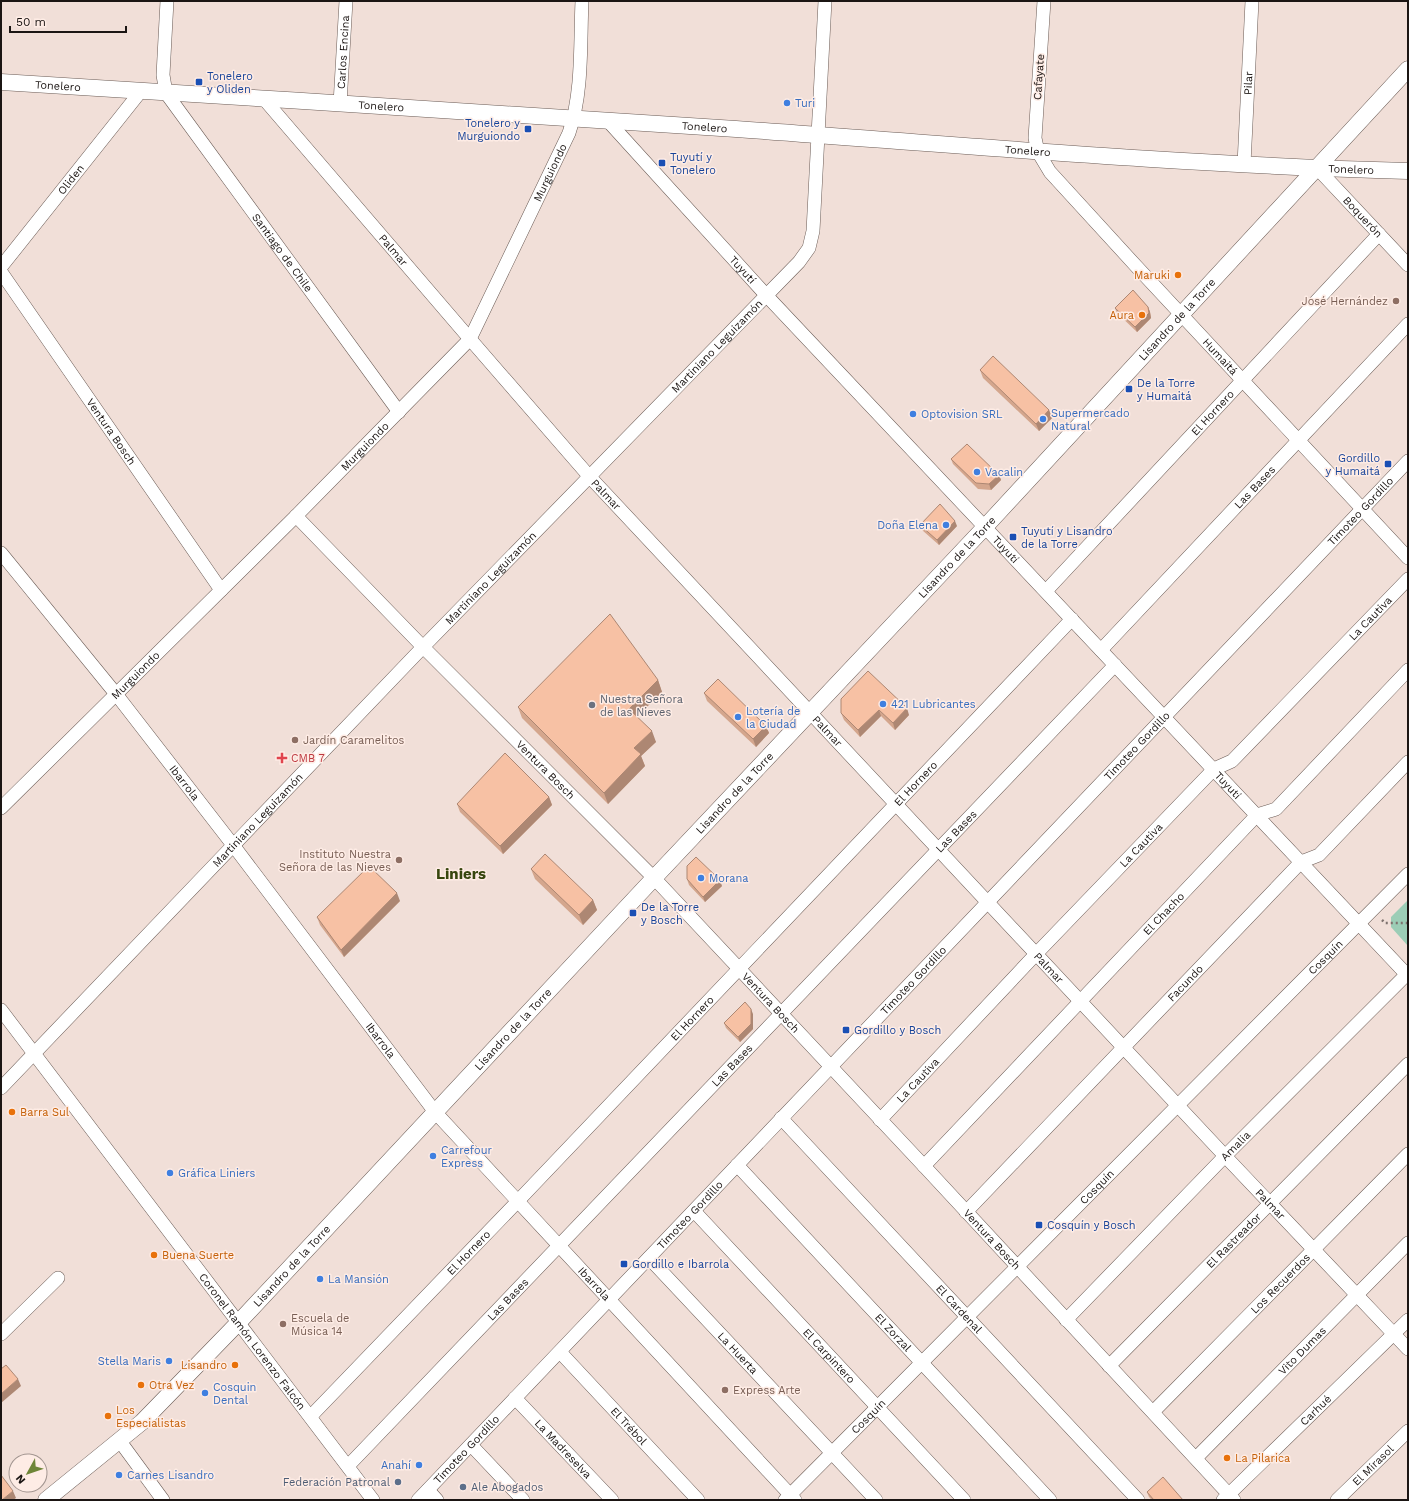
<svg xmlns="http://www.w3.org/2000/svg" width="1409" height="1501" viewBox="0 0 1409 1501" font-family="'Work Sans',sans-serif">
	<style>
		.green { fill: #9ccdb6 }
		.lines { fill: none; stroke-linecap: round; stroke-linejoin: round }
		.minor-casing { stroke: #6b5c56; stroke-width: 14 }
		.tertiary-casing { stroke: #6b5c56; stroke-width: 17 }
		.path { stroke: #7e726e; stroke-width: 2.5; stroke-dasharray: 2 3; stroke-linecap: butt }
		.minor { stroke: #fff; stroke-width: 13 }
		.tertiary { stroke: #fff; stroke-width: 16 }
		.wall { fill: #d4a68d }
		.shaded-wall { fill: #ad8773 }
		.building { fill: #f7c1a4; stroke: #ad8773 }
		.transit-dot { fill: #1a4fb4; stroke: #feece5; stroke-width: 1.5 }
		.shop-dot { fill: #3f7fe0; stroke: #feece5; stroke-width: 1.5 }
		.food-dot { fill: #e8710a; stroke: #feece5; stroke-width: 1.5 }
		.education-dot { fill: #8d6e63; stroke: #feece5; stroke-width: 1.5 }
		.worship-dot { fill: #6b7280; stroke: #feece5; stroke-width: 1.5 }
		.health-dot { fill: #e0444e; stroke: #feece5; stroke-width: 1.5 }
		.service-dot { fill: #5c6f8a; stroke: #feece5; stroke-width: 1.5 }
		.labels { text-anchor: middle; dominant-baseline: central; stroke-width: 3; stroke-linejoin: round; paint-order: stroke }
		.street-label { font-size: 11px; fill: #1b1513; stroke: #feece5 }
		.transit-label { font-size: 11px; fill: #164399; stroke: #feece5; text-anchor: start }
		.shop-label { font-size: 11px; fill: #366cbe; stroke: #feece5; text-anchor: start }
		.food-label { font-size: 11px; fill: #c56008; stroke: #feece5; text-anchor: start }
		.education-label { font-size: 11px; fill: #785e54; stroke: #feece5; text-anchor: start }
		.worship-label { font-size: 11px; fill: #5b616d; stroke: #feece5; text-anchor: start }
		.health-label { font-size: 11px; fill: #be3a42; stroke: #feece5; text-anchor: start }
		.service-label { font-size: 11px; fill: #4e5e75; stroke: #feece5; text-anchor: end }
		.district-label { font-size: 15px; font-weight: bold; fill: #37460e; stroke: #feece5 }
	</style>
	<rect width="100%" height="100%" fill="#f1dfd8"/>
	<!-- green -->
	<path class="green" d="M1408,900V946L1391,927V917Z"/>
	<g class="lines">
		<!-- minor casing -->
		<g class="minor-casing">
			<g id="minor">
				<path id="s1" d="M167,1L163,75L166,93L399,412"/>
				<path id="s2" d="M1044,1L1035,138L1038,152L1050,172L1136,266L1408,558"/>
				<path id="s3" d="M264,99L470,339L589,476L1225,1156L1408,1349"/>
				<path id="s4" d="M340,104L346,1"/>
				<path id="s5" d="M607,120L766,295L1408,976"/>
				<path id="s6" d="M1244,164L1252,1"/>
				<path id="s7" d="M1317,168L1408,265"/>
				<path id="s8" d="M1,267L141,91"/>
				<path id="s9" d="M1,272L221,590"/>
				<path id="s10" d="M296,516L423,647L654,878L924,1166L1234,1500"/>
				<path id="s11" d="M1,553L116,694L233,845L435,1112L795,1500"/>
				<path id="s12" d="M1046,591L1379,234"/>
				<path id="s13" d="M1101,650L1408,324"/>
				<path id="s14" d="M1,808L296,516L470,339L569,133C583,92 580,44 582,1"/>
				<path id="s15" d="M1,1010L373,1500"/>
				<path id="s16" d="M1,1088L423,647L799,262L809,248L813,231L825,1"/>
				<path id="s17" d="M781,1118L1138,1500"/>
				<path id="s18" d="M880,1120L1036,954L1214,769L1232,761L1408,579"/>
				<path id="s19" d="M737,1165L1050,1500"/>
				<path id="s20" d="M924,1166L1257,815L1276,809L1408,670"/>
				<path id="s21" d="M694,1211L964,1500"/>
				<path id="s22" d="M966,1212L1301,862L1319,855L1408,762"/>
				<path id="s23" d="M649,1258L876,1500"/>
				<path id="s24" d="M1066,1320L1225,1156L1406,975"/>
				<path d="M1,1334L58,1278"/>
				<path id="s25" d="M560,1352L698,1500"/>
				<path id="s26" d="M1109,1366L1408,1064"/>
				<path id="s27" d="M515,1398L612,1500"/>
				<path id="s28" d="M1153,1412L1408,1154"/>
				<path id="s29" d="M311,1416L517,1202L1072,619"/>
				<path d="M119,1440L163,1500"/>
				<path d="M471,1445L523,1500"/>
				<path id="s30" d="M1196,1458L1408,1243"/>
				<path id="s31" d="M348,1466L1115,665"/>
				<path d="M428,1490L437,1500"/>
				<path id="s32" d="M418,1500L1408,461"/>
				<path id="s33" d="M785,1500L1408,874"/>
				<path id="s34" d="M1223,1500L1408,1320"/>
				<path id="s35" d="M1337,1500L1408,1431"/>
			</g>
		</g>
		<!-- tertiary casing -->
		<g class="tertiary-casing">
			<g id="tertiary">
				<path id="s36" d="M1,82C246,98 491,112 736,129C960,145 1184,165 1408,171"/>
				<path id="s37" d="M46,1500L142,1422L239,1322L654,878L985,527L1408,69"/>
			</g>
		</g>
		<!-- path -->
		<path class="path" d="M1382,920L1385,923H1408"/>
		<!-- minor -->
		<use href="#minor" class="minor"/>
		<!-- tertiary -->
		<use href="#tertiary" class="tertiary"/>
	</g>
	<!-- wall -->
	<path class="wall" d="M1148,307L1150,312L1151,318L1137,332L1117,313L1115,308Z
		M980,370L1049,410L1052,418L1039,431L983,378Z
		M951,459L999,475L1001,480L991,490L978,489L953,464Z
		M920,525L957,526L939,545L922,530Z
		M658,680L662,692L637,717L656,742L641,756L645,766L608,804L522,718L518,707Z
		M704,693L766,726L769,733L756,747L707,701Z
		M841,699L909,715L895,730L881,716L860,737L844,720L841,713Z
		M549,797L552,805L503,854L460,812L457,804Z
		M531,869L593,900L597,910L583,925L535,879Z
		M687,879L722,886L705,902L689,885Z
		M400,901L344,957L320,925L317,917Z
		M753,1014V1029L740,1042L726,1028L724,1023Z
		M1147,1492L1183,1500H1152L1149,1497Z"/>
	<!-- shaded-wall -->
	<path class="shaded-wall" d="M1148,307L1150,312L1151,318L1137,332L1135,327Z
		M1049,410L1052,418L1039,431L1036,424Z
		M999,475L1001,480L991,490L989,484Z
		M955,521L957,526L939,545L937,540Z
		M658,680L662,692L633,720L629,709Z
		M907,708L909,715L895,730L893,723Z
		M879,710L881,716L860,737L858,730Z
		M766,726L769,733L756,747L753,739Z
		M652,731L656,742L641,756L645,766L608,804L604,793L634,748Z
		M549,797L552,805L503,854L500,846Z
		M720,880L722,886L705,902L703,897Z
		M397,893L400,901L344,957L341,950Z
		M593,900L597,910L583,925L579,915Z
		M751,1009L753,1014V1029L740,1042L738,1037Z
		M18,1379L21,1386L1,1403V1394Z
		M13,1491L16,1498L13,1500H2Z"/>
	<!-- building -->
	<path class="building" d="M1133,290L1148,307L1149,313L1135,327L1115,308Z
		M993,356L1049,410L1036,424L980,370Z
		M967,444L999,475L989,484L976,483L951,459Z
		M940,504L955,521L937,540L920,525Z
		M610,614L658,680L629,709L652,731L634,748L641,754L604,793L518,707Z
		M868,671L907,708L893,723L879,710L858,730L841,713V699Z
		M718,679L766,726L753,739L704,693Z
		M505,753L549,797L500,846L457,804Z
		M545,854L593,900L579,915L531,869Z
		M696,857L720,880L703,897L687,879V866Z
		M369,866L397,893L341,950L317,917Z
		M745,1002L751,1009V1024L738,1037L724,1023Z
		M6,1365L18,1379L1,1394V1369Z
		M1,1475L13,1491L2,1500H1Z
		M1163,1477L1183,1500H1154L1147,1492Z"/>
	<!-- markers -->
	<g class="transit-dot">
		<rect x="195" y="78" width="8" height="8" rx="2"/>
		<rect x="524" y="125" width="8" height="8" rx="2"/>
		<rect x="658" y="159" width="8" height="8" rx="2"/>
		<rect x="1125" y="385" width="8" height="8" rx="2"/>
		<rect x="1384" y="460" width="8" height="8" rx="2"/>
		<rect x="1009" y="533" width="8" height="8" rx="2"/>
		<rect x="629" y="909" width="8" height="8" rx="2"/>
		<rect x="842" y="1026" width="8" height="8" rx="2"/>
		<rect x="1035" y="1221" width="8" height="8" rx="2"/>
		<rect x="620" y="1260" width="8" height="8" rx="2"/>
	</g>
	<g class="shop-dot">
		<circle cx="787" cy="103" r="4"/>
		<circle cx="913" cy="414" r="4"/>
		<circle cx="1043" cy="419" r="4"/>
		<circle cx="977" cy="472" r="4"/>
		<circle cx="946" cy="525" r="4"/>
		<circle cx="883" cy="704" r="4"/>
		<circle cx="738" cy="717" r="4"/>
		<circle cx="701" cy="878" r="4"/>
		<circle cx="433" cy="1156" r="4"/>
		<circle cx="170" cy="1173" r="4"/>
		<circle cx="320" cy="1279" r="4"/>
		<circle cx="169" cy="1361" r="4"/>
		<circle cx="205" cy="1393" r="4"/>
		<circle cx="419" cy="1465" r="4"/>
		<circle cx="119" cy="1475" r="4"/>
	</g>
	<g class="food-dot">
		<circle cx="1178" cy="275" r="4"/>
		<circle cx="1142" cy="315" r="4"/>
		<circle cx="12" cy="1112" r="4"/>
		<circle cx="154" cy="1255" r="4"/>
		<circle cx="235" cy="1365" r="4"/>
		<circle cx="141" cy="1385" r="4"/>
		<circle cx="108" cy="1416" r="4"/>
		<circle cx="1227" cy="1458" r="4"/>
	</g>
	<g class="education-dot">
		<circle cx="1396" cy="301" r="4"/>
		<circle cx="295" cy="740" r="4"/>
		<circle cx="399" cy="860" r="4"/>
		<circle cx="283" cy="1324" r="4"/>
		<circle cx="725" cy="1390" r="4"/>
	</g>
	<circle class="worship-dot" cx="592" cy="705" r="4"/>
	<path class="health-dot" d="M280 752h4v4h4v4h-4v4h-4v-4h-4v-4h4z"/>
	<g class="service-dot">
		<circle cx="398" cy="1482" r="4"/>
		<circle cx="463" cy="1487" r="4"/>
	</g>
	<g class="labels">
		<!-- street labels -->
		<g class="street-label">
			<text stroke="none"><textPath href="#s4" startOffset="52">Carlos Encina</textPath></text>
			<text transform="translate(1039 77) rotate(-86)">Cafayate</text>
			<text stroke="none"><textPath href="#s6" startOffset="81">Pilar</textPath></text>
			<text stroke="none"><textPath href="#s36" startOffset="57">Tonelero</textPath></text>
			<text stroke="none"><textPath href="#s36" startOffset="381">Tonelero</textPath></text>
			<text stroke="none"><textPath href="#s36" startOffset="705">Tonelero</textPath></text>
			<text stroke="none"><textPath href="#s36" startOffset="1029">Tonelero</textPath></text>
			<text stroke="none"><textPath href="#s36" startOffset="1353">Tonelero</textPath></text>
			<text stroke="none"><textPath href="#s14" startOffset="848">Murguiondo</textPath></text>
			<text stroke="none"><textPath href="#s8" startOffset="112">Oliden</textPath></text>
			<text stroke="none"><textPath href="#s7" startOffset="67">Boquerón</textPath></text>
			<text stroke="none"><textPath href="#s3" startOffset="199">Palmar</textPath></text>
			<text stroke="none"><textPath href="#s1" startOffset="290">Santiago de Chile</textPath></text>
			<text stroke="none"><textPath href="#s5" startOffset="202">Tuyutí</textPath></text>
			<text stroke="none"><textPath href="#s37" startOffset="1636">Lisandro de la Torre</textPath></text>
			<text stroke="none"><textPath href="#s16" startOffset="1031">Martiniano Leguizamón</textPath></text>
			<text stroke="none"><textPath href="#s2" startOffset="426">Humaitá</textPath></text>
			<text stroke="none"><textPath href="#s12" startOffset="244">El Hornero</textPath></text>
			<text stroke="none"><textPath href="#s9" startOffset="194">Ventura Bosch</textPath></text>
			<text stroke="none"><textPath href="#s14" startOffset="513">Murguiondo</textPath></text>
			<text stroke="none"><textPath href="#s13" startOffset="224">Las Bases</textPath></text>
			<text stroke="none"><textPath href="#s3" startOffset="523">Palmar</textPath></text>
			<text stroke="none"><textPath href="#s32" startOffset="1366">Timoteo Gordillo</textPath></text>
			<text stroke="none"><textPath href="#s5" startOffset="586">Tuyutí</textPath></text>
			<text stroke="none"><textPath href="#s37" startOffset="1312">Lisandro de la Torre</textPath></text>
			<text stroke="none"><textPath href="#s16" startOffset="707">Martiniano Leguizamón</textPath></text>
			<text stroke="none"><textPath href="#s18" startOffset="703">La Cautiva</textPath></text>
			<text stroke="none"><textPath href="#s14" startOffset="189">Murguiondo</textPath></text>
			<text stroke="none"><textPath href="#s3" startOffset="847">Palmar</textPath></text>
			<text stroke="none"><textPath href="#s32" startOffset="1042">Timoteo Gordillo</textPath></text>
			<text stroke="none"><textPath href="#s10" startOffset="356">Ventura Bosch</textPath></text>
			<text stroke="none"><textPath href="#s11" startOffset="294">Ibarrola</textPath></text>
			<text stroke="none"><textPath href="#s29" startOffset="875">El Hornero</textPath></text>
			<text stroke="none"><textPath href="#s5" startOffset="910">Tuyutí</textPath></text>
			<text stroke="none"><textPath href="#s37" startOffset="988">Lisandro de la Torre</textPath></text>
			<text stroke="none"><textPath href="#s16" startOffset="371">Martiniano Leguizamón</textPath></text>
			<text stroke="none"><textPath href="#s31" startOffset="879">Las Bases</textPath></text>
			<text stroke="none"><textPath href="#s18" startOffset="379">La Cautiva</textPath></text>
			<text stroke="none"><textPath href="#s20" startOffset="348">El Chacho</textPath></text>
			<text stroke="none"><textPath href="#s33" startOffset="766">Cosquín</textPath></text>
			<text stroke="none"><textPath href="#s3" startOffset="1171">Palmar</textPath></text>
			<text stroke="none"><textPath href="#s32" startOffset="718">Timoteo Gordillo</textPath></text>
			<text stroke="none"><textPath href="#s22" startOffset="317">Facundo</textPath></text>
			<text stroke="none"><textPath href="#s10" startOffset="680">Ventura Bosch</textPath></text>
			<text stroke="none"><textPath href="#s29" startOffset="551">El Hornero</textPath></text>
			<text stroke="none"><textPath href="#s37" startOffset="664">Lisandro de la Torre</textPath></text>
			<text stroke="none"><textPath href="#s11" startOffset="618">Ibarrola</textPath></text>
			<text stroke="none"><textPath href="#s31" startOffset="555">Las Bases</textPath></text>
			<text stroke="none"><textPath href="#s18" startOffset="55">La Cautiva</textPath></text>
			<text stroke="none"><textPath href="#s24" startOffset="243">Amalia</textPath></text>
			<text stroke="none"><textPath href="#s33" startOffset="442">Cosquín</textPath></text>
			<text stroke="none"><textPath href="#s3" startOffset="1495">Palmar</textPath></text>
			<text stroke="none"><textPath href="#s32" startOffset="394">Timoteo Gordillo</textPath></text>
			<text stroke="none"><textPath href="#s10" startOffset="1004">Ventura Bosch</textPath></text>
			<text stroke="none"><textPath href="#s26" startOffset="177">El Rastreador</textPath></text>
			<text stroke="none"><textPath href="#s29" startOffset="227">El Hornero</textPath></text>
			<text stroke="none"><textPath href="#s37" startOffset="340">Lisandro de la Torre</textPath></text>
			<text stroke="none"><textPath href="#s28" startOffset="181">Los Recuerdos</textPath></text>
			<text stroke="none"><textPath href="#s11" startOffset="942">Ibarrola</textPath></text>
			<text stroke="none"><textPath href="#s31" startOffset="231">Las Bases</textPath></text>
			<text stroke="none"><textPath href="#s17" startOffset="261">El Cardenal</textPath></text>
			<text stroke="none"><textPath href="#s19" startOffset="229">El Zorzal</textPath></text>
			<text stroke="none"><textPath href="#s15" startOffset="416">Coronel Ramón Lorenzo Falcón</textPath></text>
			<text stroke="none"><textPath href="#s30" startOffset="151">Vito Dumas</textPath></text>
			<text stroke="none"><textPath href="#s23" startOffset="130">La Huerta</textPath></text>
			<text stroke="none"><textPath href="#s21" startOffset="198">El Carpintero</textPath></text>
			<text stroke="none"><textPath href="#s34" startOffset="129">Carhué</textPath></text>
			<text stroke="none"><textPath href="#s33" startOffset="118">Cosquín</textPath></text>
			<text stroke="none"><textPath href="#s25" startOffset="101">El Trébol</textPath></text>
			<text stroke="none"><textPath href="#s27" startOffset="70">La Madreselva</textPath></text>
			<text stroke="none"><textPath href="#s32" startOffset="70">Timoteo Gordillo</textPath></text>
			<text stroke="none"><textPath href="#s35" startOffset="50">El Mirasol</textPath></text>
		</g>
		<!-- transit labels -->
		<g class="transit-label">
			<text x="207" y="76">Tonelero<tspan x="207" dy="13">y Oliden</tspan></text>
			<text x="520" y="123" text-anchor="end">Tonelero y<tspan x="520" dy="13">Murguiondo</tspan></text>
			<text x="670" y="157">Tuyutí y<tspan x="670" dy="13">Tonelero</tspan></text>
			<text x="1137" y="383">De la Torre<tspan x="1137" dy="13">y Humaitá</tspan></text>
			<text x="1380" y="458" text-anchor="end">Gordillo<tspan x="1380" dy="13">y Humaitá</tspan></text>
			<text x="1021" y="531">Tuyutí y Lisandro<tspan x="1021" dy="13">de la Torre</tspan></text>
			<text x="641" y="907">De la Torre<tspan x="641" dy="13">y Bosch</tspan></text>
			<text x="854" y="1030">Gordillo y Bosch</text>
			<text x="1047" y="1225">Cosquín y Bosch</text>
			<text x="632" y="1264">Gordillo e Ibarrola</text>
		</g>
		<!-- shop labels -->
		<g class="shop-label">
			<text x="795" y="103">Turi</text>
			<text x="1051" y="413">Supermercado<tspan x="1051" dy="13">Natural</tspan></text>
			<text x="921" y="414">Optovision SRL</text>
			<text x="985" y="472">Vacalin</text>
			<text x="938" y="525" text-anchor="end">Doña Elena</text>
			<text x="891" y="704">421 Lubricantes</text>
			<text x="746" y="711">Lotería de<tspan x="746" dy="13">la Ciudad</tspan></text>
			<text x="709" y="878">Morana</text>
			<text x="441" y="1150">Carrefour<tspan x="441" dy="13">Express</tspan></text>
			<text x="178" y="1173">Gráfica Liniers</text>
			<text x="328" y="1279">La Mansión</text>
			<text x="161" y="1361" text-anchor="end">Stella Maris</text>
			<text x="213" y="1387">Cosquin<tspan x="213" dy="13">Dental</tspan></text>
			<text x="411" y="1465" text-anchor="end">Anahí</text>
			<text x="127" y="1475">Carnes Lisandro</text>
		</g>
		<!-- food labels -->
		<g class="food-label">
			<text x="1170" y="275" text-anchor="end">Maruki</text>
			<text x="1134" y="315" text-anchor="end">Aura</text>
			<text x="20" y="1112">Barra Sul</text>
			<text x="162" y="1255">Buena Suerte</text>
			<text x="227" y="1365" text-anchor="end">Lisandro</text>
			<text x="149" y="1385">Otra Vez</text>
			<text x="116" y="1410">Los<tspan x="116" dy="13">Especialistas</tspan></text>
			<text x="1235" y="1458">La Pilarica</text>
		</g>
		<!-- education labels -->
		<g class="education-label">
			<text x="1388" y="301" text-anchor="end">José Hernández</text>
			<text x="303" y="740">Jardín Caramelitos</text>
			<text x="391" y="854" text-anchor="end">Instituto Nuestra<tspan x="391" dy="13">Señora de las Nieves</tspan></text>
			<text x="291" y="1318">Escuela de<tspan x="291" dy="13">Música 14</tspan></text>
			<text x="733" y="1390">Express Arte</text>
		</g>
		<!-- worship labels -->
		<g class="worship-label">
			<text x="600" y="699">Nuestra Señora<tspan x="600" dy="13">de las Nieves</tspan></text>
		</g>
		<!-- health labels -->
		<g class="health-label">
			<text x="291" y="758">CMB 7</text>
		</g>
		<!-- service labels -->
		<g class="service-label">
			<text x="390" y="1482">Federación Patronal</text>
			<text x="471" y="1487" text-anchor="start">Ale Abogados</text>
		</g>
		<!-- district labels -->
		<g class="district-label">
			<text x="461" y="874">Liniers</text>
		</g>
	</g>
	<!-- border -->
	<rect width="1409" height="1501" fill="none" stroke="#1b1513" stroke-width="4"/>
	<!-- north arrow -->
	<g transform="translate(28 1473) rotate(230)"><circle r="19" fill="#feece5" stroke="#a39691"/>
	<path d="M0-3L7 15L0 10L-7 15Z" fill="#6e8537"/>
	<text y="-6" font-size="11" font-weight="bold" text-anchor="middle" fill="#1b1513">N</text>
	</g>
	<!-- scale -->
	<path d="M10 26v6h116v-6" fill="none" stroke="#1b1513" stroke-width="2"/>
	<text x="16" y="26" font-size="12" fill="#1b1513" stroke="#feece5" stroke-width="3" paint-order="stroke">50 m</text>
</svg>
